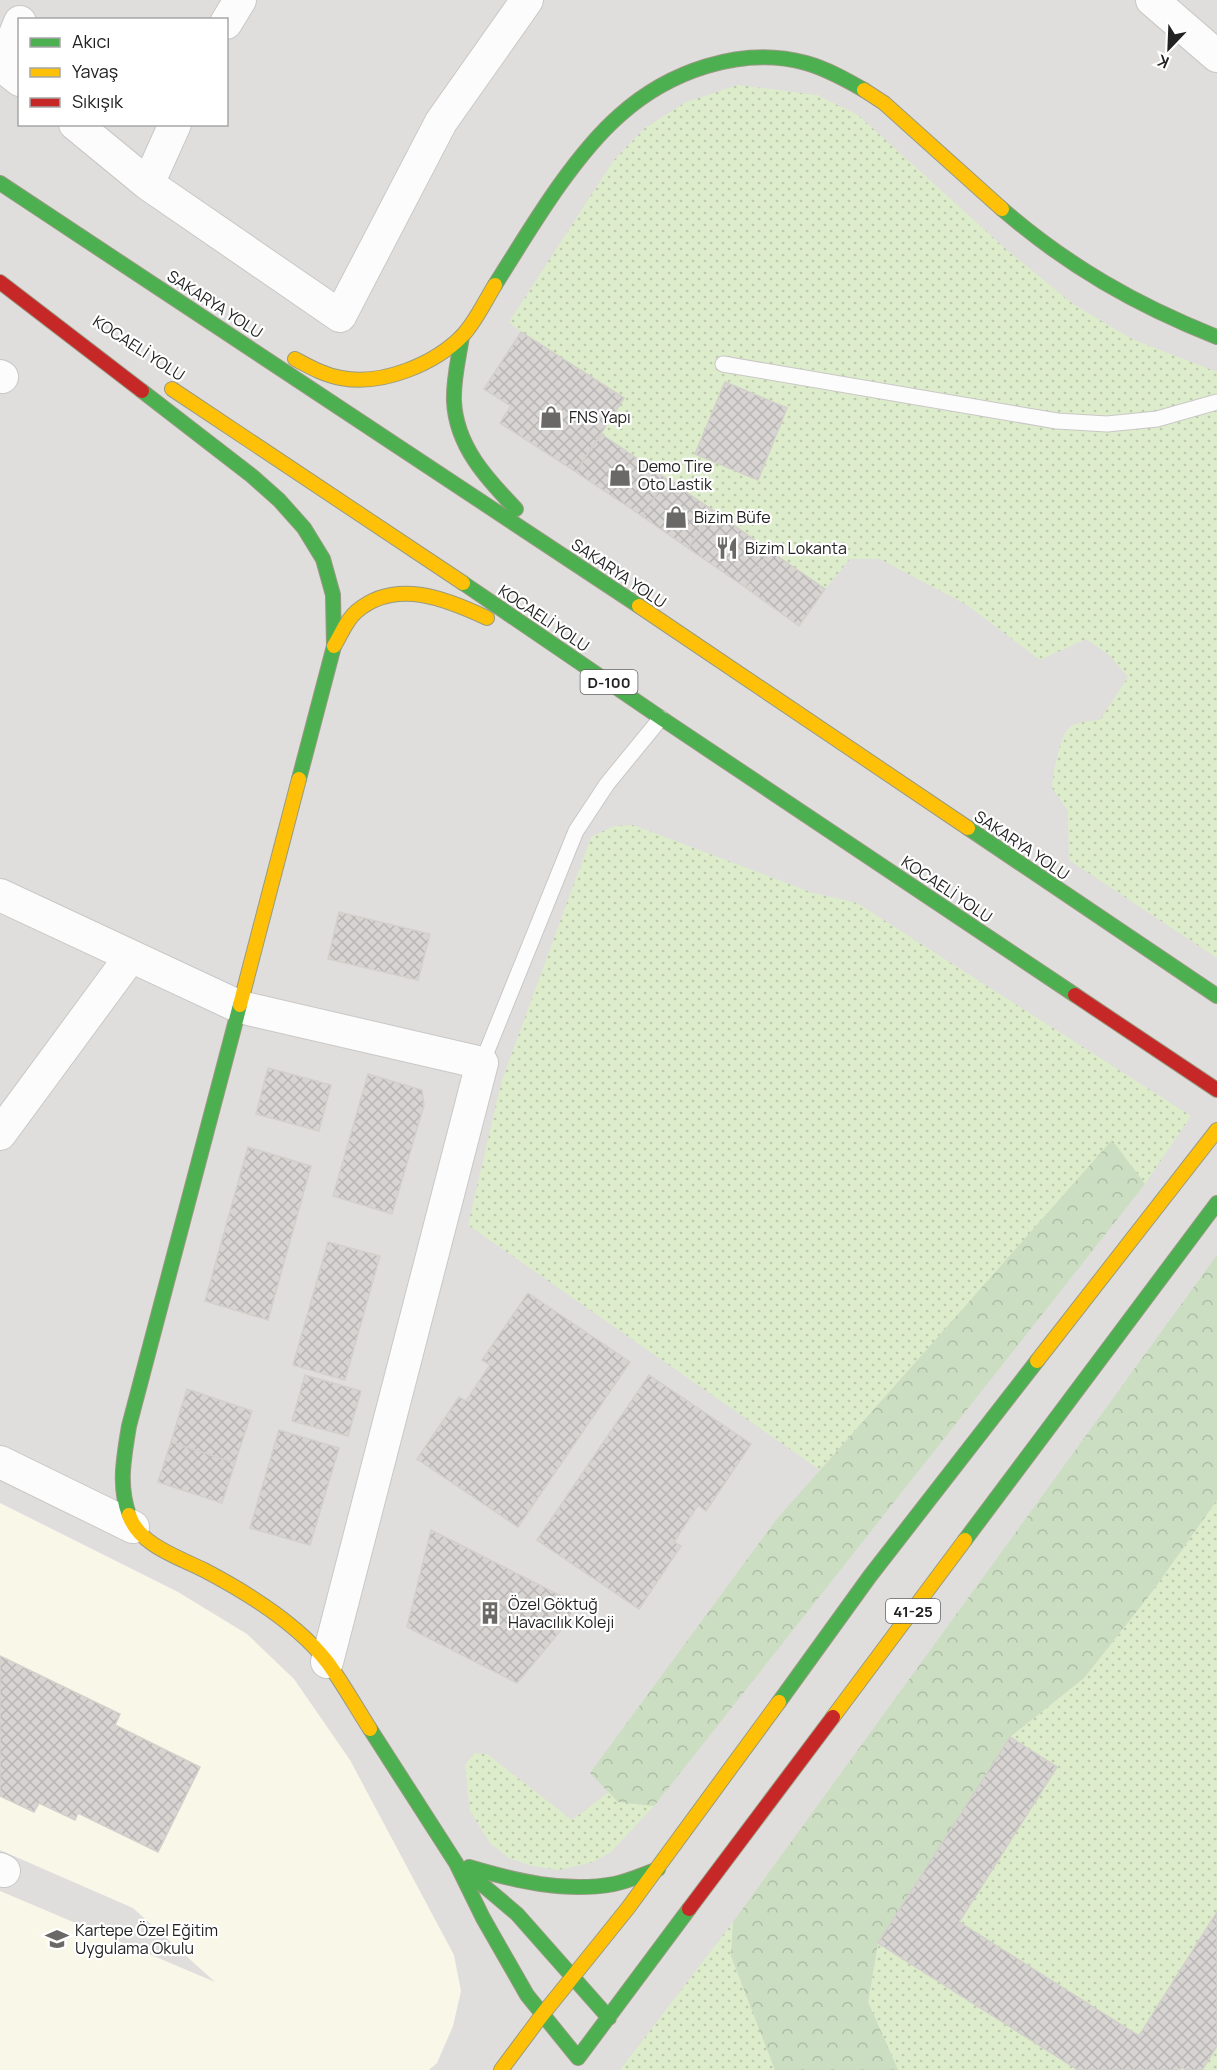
<svg xmlns="http://www.w3.org/2000/svg" width="1217" height="2070" viewBox="0 0 1217 2070" font-family="Manrope,sans-serif">
	<style>
		.residential { fill: #dfdedc; fill-rule: evenodd }
		.education { fill: #f8f7e8 }
		.grass { fill: url(#grass-dots) }
		.forest { fill: url(#forest-crowns) }
		.building { fill: url(#building-cross-hatch); stroke: #d3d0cc; stroke-width: 1.5 }
		.lines { fill: none; stroke-linecap: round; stroke-linejoin: round }
		.lane-casing { stroke: #c9c8c7; stroke-width: 17 }
		.street-casing { stroke: #c9c8c7; stroke-width: 34 }
		.fast-casing { stroke: #999a82; stroke-width: 16 }
		.slow-casing { stroke: #999a82; stroke-width: 16 }
		.jam-casing { stroke: #999a82; stroke-width: 16 }
		.lane { stroke: #fdfcfc; stroke-width: 15 }
		.street { stroke: #fdfcfc; stroke-width: 32 }
		.fast { stroke: #4caf50; stroke-width: 14 }
		.slow { stroke: #ffc107; stroke-width: 14 }
		.jam { stroke: #c62828; stroke-width: 14 }
		.labels { text-anchor: middle; dominant-baseline: central; stroke-width: 4.5; stroke-linejoin: round; paint-order: stroke }
		.shield { fill: #fff; stroke: #646464; stroke-width: 1.5 }
		.shield-label { font-size: 15px; font-weight: bold; fill: #222 }
		.street-label { font-size: 16px; fill: #222; stroke: #fff }
		.poi-label { font-size: 16px; fill: #222; stroke: #fff; text-anchor: start }
	</style>
	<defs>
		<pattern id="grass-dots" width="8" height="8" patternUnits="userSpaceOnUse" patternTransform="scale(1.5)"><rect width="8" height="8" fill="#ddeccb"/><path d="M2 2h.1M6 6h.1" fill="none" stroke="#bdcaae" stroke-width="1.8" stroke-linecap="round"/></pattern>
		<pattern id="forest-crowns" width="20" height="18" patternUnits="userSpaceOnUse" patternTransform="scale(1.5)"><rect width="20" height="18" fill="#cbdec1"/><path d="M2 6a3 3 0 1 1 6 0M12 15a3 3 0 1 1 6 0" fill="none" stroke="#aebea6"/></pattern>
		<pattern id="building-cross-hatch" width="8" height="8" patternUnits="userSpaceOnUse" patternTransform="scale(1.5)"><rect width="8" height="8" fill="#d7d4d2"/><path d="M0 0l8 8M0 8l8-8" fill="none" stroke="#b8b6b4"/></pattern>
	</defs>
	<rect width="100%" height="100%" fill="#f0eeeb"/>
	<!-- residential -->
	<path class="residential" d="M0,0H1217V2070H0ZM20,20H226V124H20Z"/>
	<!-- education -->
	<path class="education" d="M0,1503L178,1592L247,1634L294,1679L350,1760L454,1955L461,1991L453,2026L437,2063L429,2070H0V1891L215,1982L133,1908L0,1850Z"/>
	<!-- grass -->
	<path class="grass" d="M738,85L817,95L858,115L1008,251L1073,304L1132,339L1217,372V958L1069,860L1068,811L1052,788C1053,774 1059,739 1068,729C1076,721 1090,721 1100,720L1128,677L1109,655L1086,639L1040,660L967,605L880,559H850L825,589L601,434L623,398L521,332L509,322L614,160L645,128L686,102Z
		M633,825L813,893L857,903L1191,1116L1145,1184L1112,1141L820,1470L468,1225L501,1083L591,837L614,826Z
		M1217,1500V2070H898L868,2002L878,1943L1010,1737L1084,1678L1152,1592Z
		M474,1753L487,1754L572,1820L609,1792L618,1802L654,1806L611,1852L593,1862L559,1870L532,1866L509,1858L490,1843L470,1811L465,1765Z
		M733,1922L731,1956L775,2070H620Z"/>
	<!-- forest -->
	<path class="forest" d="M1112,1140L1145,1184L654,1806L618,1802L590,1773L776,1520Z
		M1217,1255V1500L1152,1592L1084,1678L1010,1737L878,1943L868,2002L898,2070H775L731,1956L733,1922Z"/>
	<!-- building -->
	<path class="building" d="M521,332L624,398L576,472L500,423L511,406L484,389Z
		M725,382L787,408L758,480L695,454Z
		M601,434L667,479L642,516L576,472Z
		M667,479L714,511L688,548L642,516Z
		M714,511L770,551L745,587L688,548Z
		M770,551L825,589L799,626L745,587Z
		M339,912L430,934L418,980L328,959Z
		M268,1068L331,1085L319,1131L256,1114Z
		M368,1074L422,1090L424,1105L392,1214L333,1196Z
		M248,1147L311,1166L268,1320L205,1301Z
		M328,1242L380,1256L345,1380L293,1365Z
		M528,1293L630,1362L518,1527L417,1459L459,1397L466,1401L490,1365L482,1360Z
		M305,1375L361,1391L348,1436L292,1421Z
		M649,1375L751,1444L706,1511L698,1505L674,1542L681,1546L639,1609L537,1540Z
		M187,1389L252,1411L235,1463L171,1442Z
		M279,1430L339,1448L310,1545L250,1528Z
		M171,1442L235,1463L222,1503L158,1482Z
		M431,1530L575,1603L566,1624L517,1683L407,1627Z
		M0,1656L120,1714L115,1725L200,1767L158,1852L78,1813L75,1820L39,1803L34,1812L0,1796Z
		M1010,1737L1057,1767L959,1922L1139,2036L1217,1912V2046L1202,2070H1186L1181,2067L1180,2070H1078L878,1943Z"/>
	<g class="lines">
		<!-- lane casing -->
		<g class="lane-casing">
			<path id="lane" d="M723,364L1057,421L1107,424L1157,419L1217,402
				M482,1063L576,831L607,784L661,718"/>
		</g>
		<!-- street casing -->
		<g class="street-casing">
			<path id="street" d="M1152,0L1217,56
				M20,22L2,66L20,80
				M226,23L240,0
				M75,124L148,184L340,316L441,122L527,0
				M148,184L175,124
				M0,376L2,377
				M0,895L240,1007L482,1063L327,1662
				M0,1134L131,956
				M0,1462L133,1527
				M0,1869L4,1871"/>
		</g>
		<!-- fast casing -->
		<g class="fast-casing">
			<path id="fast" d="M0,183L639,606
				M1002,209C1068,266 1136,305 1217,337
				M495,285C529,231 572,157 620,115C668,72 741,45 806,63C827,69 845,79 864,90
				M462,336C459,357 453,380 454,401C456,446 487,479 516,509
				M142,391L252,476L279,500L304,528L323,559L333,595L334,646L299,779
				M463,583L661,718L1075,995
				M968,828L1217,996
				M129,1515C118,1485 124,1457 129,1426L240,1005
				M965,1540L1217,1203
				M779,1702L870,1576L1037,1361
				M370,1729L456,1863L483,1918L527,1995L578,2058L689,1909
				M469,1867C516,1881 565,1893 614,1884C629,1881 644,1874 658,1869
				M465,1870L517,1914L609,2018"/>
		</g>
		<!-- slow casing -->
		<g class="slow-casing">
			<path id="slow" d="M864,90L884,103L1002,209
				M295,359C310,367 324,375 341,378C382,386 435,364 463,335C476,321 485,301 495,285
				M172,389L463,583
				M639,606L968,828
				M334,646C341,635 346,620 357,611C396,578 447,599 487,618
				M240,1005L299,779
				M1037,1361L1217,1130
				M129,1515C139,1545 178,1557 204,1570C246,1592 299,1625 328,1663C343,1684 356,1707 370,1729
				M833,1717L965,1540
				M542,2015L628,1908L779,1702
				M501,2070L542,2015"/>
		</g>
		<!-- jam casing -->
		<g class="jam-casing">
			<path id="jam" d="M0,282L142,391
				M1075,995L1217,1090
				M689,1909L833,1717"/>
		</g>
		<!-- lane -->
		<use href="#lane" class="lane"/>
		<!-- street -->
		<use href="#street" class="street"/>
		<!-- fast -->
		<use href="#fast" class="fast"/>
		<!-- slow -->
		<use href="#slow" class="slow"/>
		<!-- jam -->
		<use href="#jam" class="jam"/>
	</g>
	<!-- icons -->
	<defs>
		<g id="shop-bare" transform="scale(1.8)"><path d="M-5-2.5h2.3a2.7 3.5 0 0 1 5.4 0H5L5.5 6h-11ZM-1.5-2.5h3a1.5 2.3 0 0 0-3 0Z" fill="#6a6968" stroke="#fff" stroke-width="2.5" paint-order="stroke"/></g>
		<g id="restaurant-bare" transform="scale(1.8)"><path d="M-5-6h1v4h1v-4h1v4h1v-4h1v5L-1.5 .5V6h-2V.5L-5-1ZM5-6V6H3V1.5H1.5Q1.5-4 5-6Z" fill="#6a6968" stroke="#fff" stroke-width="2.5" paint-order="stroke"/></g>
		<g id="building-bare" transform="scale(1.8)"><path d="M-4-6H4V6H1V3H-1V6H-4ZM-2.5-4.3h1.7v1.8h-1.7ZM.8-4.3h1.7v1.8H.8ZM-2.5-1h1.7V.8h-1.7ZM.8-1h1.7V.8H.8Z" fill="#6a6968" stroke="#fff" stroke-width="2.5" paint-order="stroke"/></g>
		<g id="school-bare" transform="scale(1.8)"><path d="M0-5L7-2L0 1L-7-2ZM-4 1L0 2.5L4 1V4Q0 6-4 4Z" fill="#6a6968" stroke="#fff" stroke-width="2.5" paint-order="stroke"/></g>
	</defs>
	<g fill-rule="evenodd">
		<use href="#shop-bare" x="551" y="417"/>
		<use href="#shop-bare" x="620" y="475"/>
		<use href="#shop-bare" x="676" y="517"/>
		<use href="#restaurant-bare" x="727" y="548"/>
		<use href="#building-bare" x="490" y="1613"/>
		<use href="#school-bare" x="57" y="1939"/>
	</g>
	<g class="labels">
		<!-- shield labels -->
		<g class="shield">
			<rect x="580.5" y="670" width="57" height="24" rx="4.5"/>
			<rect x="886" y="1599" width="54" height="24" rx="4.5"/>
		</g>
		<g class="shield-label">
			<text x="609" y="682">D-100</text>
			<text x="913" y="1611">41-25</text>
		</g>
		<!-- street labels -->
		<g class="street-label">
			<text transform="translate(215 304) rotate(33)">SAKARYA YOLU</text>
			<text transform="translate(139 348) rotate(33)">KOCAELİ YOLU</text>
			<text transform="translate(619 573) rotate(34)">SAKARYA YOLU</text>
			<text transform="translate(544 618) rotate(34)">KOCAELİ YOLU</text>
			<text transform="translate(1022 845) rotate(34)">SAKARYA YOLU</text>
			<text transform="translate(947 889) rotate(34)">KOCAELİ YOLU</text>
		</g>
		<!-- poi labels -->
		<g class="poi-label">
			<text x="569" y="417">FNS Yapı</text>
			<text x="638" y="466">Demo Tire<tspan x="638" dy="18">Oto Lastik</tspan></text>
			<text x="694" y="517">Bizim Büfe</text>
			<text x="745" y="548">Bizim Lokanta</text>
			<text x="508" y="1604">Özel Göktuğ<tspan x="508" dy="18">Havacılık Koleji</tspan></text>
			<text x="75" y="1930">Kartepe Özel Eğitim<tspan x="75" dy="18">Uygulama Okulu</tspan></text>
		</g>
	</g>
	<!-- legend -->
	<rect x="18" y="18" width="210" height="108" fill="#ffffff" stroke="#a7a7a7" stroke-width="1.5"/>
	<rect x="30" y="38" width="30" height="9" fill="#4caf50" stroke="#a7a7a7" stroke-width="1.5"/>
	<text x="72" y="48" font-size="18" fill="#222222">Akıcı</text>
	<rect x="30" y="68" width="30" height="9" fill="#ffc107" stroke="#a7a7a7" stroke-width="1.5"/>
	<text x="72" y="78" font-size="18" fill="#222222">Yavaş</text>
	<rect x="30" y="98" width="30" height="9" fill="#c62828" stroke="#a7a7a7" stroke-width="1.5"/>
	<text x="72" y="108" font-size="18" fill="#222222">Sıkışık</text>
	<!-- north arrow -->
	<g transform="translate(1169 48) rotate(203)" stroke="#ffffff" stroke-width="4.5" paint-order="stroke">
	<path d="M0-4.5L10 22L0 15L-10 22Z" fill="#222222"/>
	<text y="-9" font-size="16" font-weight="bold" text-anchor="middle" fill="#222222">K</text>
	</g>
</svg>
